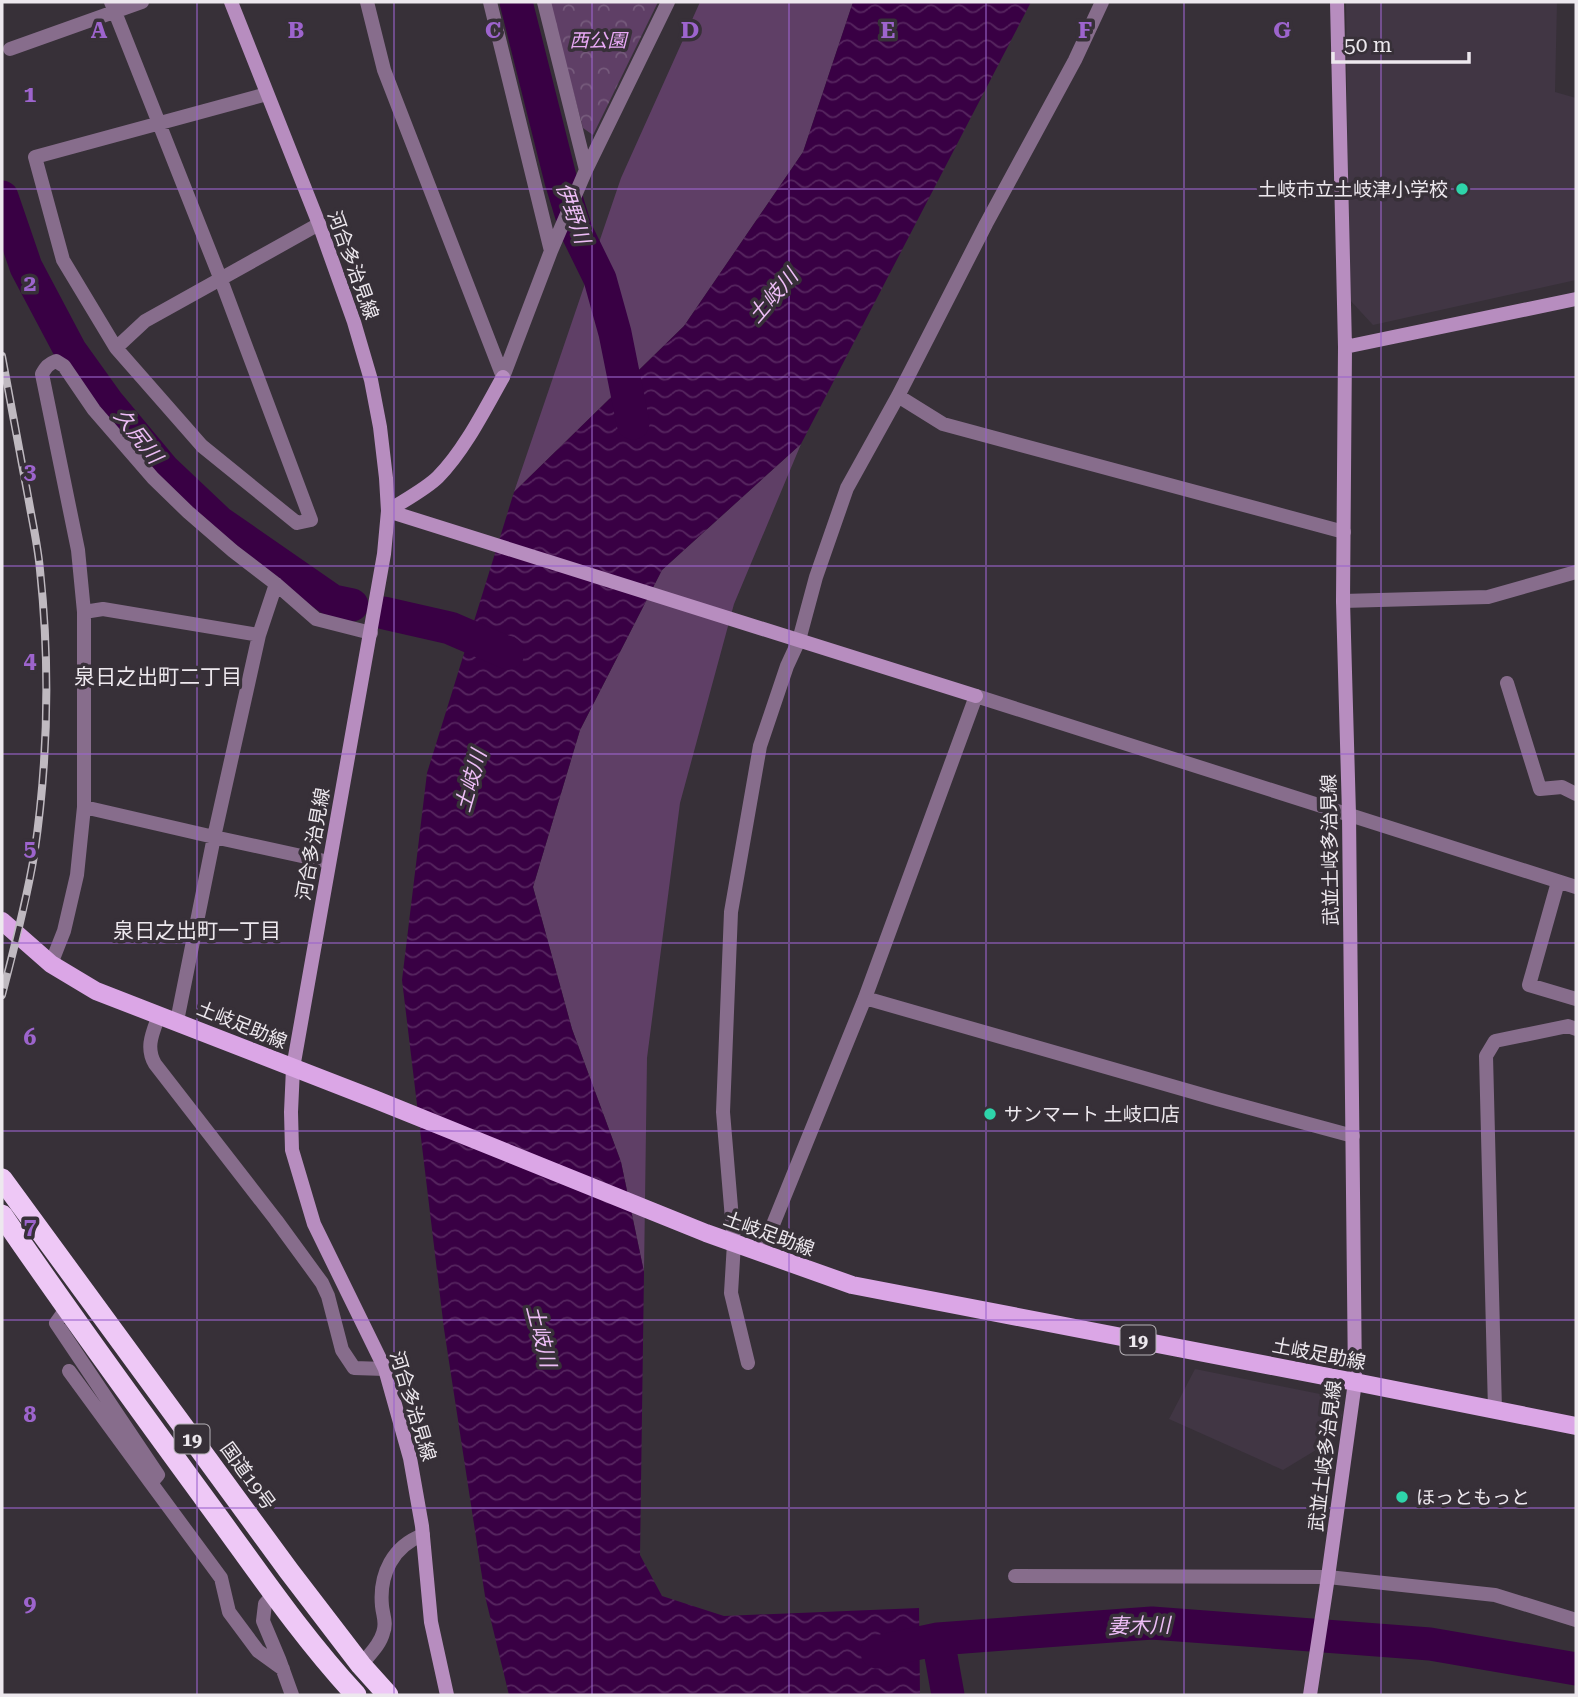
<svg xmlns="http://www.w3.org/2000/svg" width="1578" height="1697" viewBox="0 0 1578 1697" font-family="'Roboto Serif','Noto Sans JP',serif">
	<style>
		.built { fill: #413644 }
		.grass { fill: #5f3f66 }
		.forest { fill: url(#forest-crowns) }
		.water { fill: url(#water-waves) }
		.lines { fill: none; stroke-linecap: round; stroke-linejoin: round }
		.river { stroke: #390044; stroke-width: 33 }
		.street { stroke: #876d8c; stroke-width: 14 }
		.secondary { stroke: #b78dbf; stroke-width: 14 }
		.primary { stroke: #dba6e6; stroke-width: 18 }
		.highway { stroke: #eec8f6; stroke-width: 21 }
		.rail-casing { stroke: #bfb9c0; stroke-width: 8 }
		.rail { stroke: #373038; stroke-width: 5; stroke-dasharray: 16; stroke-linecap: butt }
		.grid { fill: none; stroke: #9d64cd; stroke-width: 2; stroke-opacity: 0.55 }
		.poi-dot { fill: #2ed4aa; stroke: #373038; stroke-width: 2.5 }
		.labels { text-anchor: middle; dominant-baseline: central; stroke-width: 7; stroke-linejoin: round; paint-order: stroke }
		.shield { fill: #373038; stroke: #b6b1b7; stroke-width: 2 }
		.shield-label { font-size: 18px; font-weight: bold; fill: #ede8ee }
		.park-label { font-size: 19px; font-style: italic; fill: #e8a9f5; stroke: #373038 }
		.poi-label { font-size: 19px; fill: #ede8ee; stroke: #373038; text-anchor: start }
		.street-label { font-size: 19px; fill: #ede8ee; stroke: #373038 }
		.water-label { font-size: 21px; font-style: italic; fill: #edbdf6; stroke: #373038 }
		.neighbourhood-label { font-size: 21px; fill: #ede8ee; stroke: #373038 }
		.grid-label { font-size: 23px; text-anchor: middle; font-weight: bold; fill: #9d64cd; stroke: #373038; stroke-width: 7; stroke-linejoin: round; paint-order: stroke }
	</style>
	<defs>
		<pattern id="forest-crowns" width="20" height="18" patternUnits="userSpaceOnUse" patternTransform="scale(1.75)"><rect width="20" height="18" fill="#5f3f66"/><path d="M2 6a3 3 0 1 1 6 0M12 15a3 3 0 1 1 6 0" fill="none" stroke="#765b7c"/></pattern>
		<pattern id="water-waves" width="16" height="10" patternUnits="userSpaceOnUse" patternTransform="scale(1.75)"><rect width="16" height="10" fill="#390044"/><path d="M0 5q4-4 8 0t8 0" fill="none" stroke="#56255f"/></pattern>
	</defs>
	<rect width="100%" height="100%" fill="#373038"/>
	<!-- built -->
	<path class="built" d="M1346,2H1557L1555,92L1576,98V280L1373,325L1349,299Z
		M1195,1369L1320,1394L1342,1415L1339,1436L1283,1470L1169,1419Z"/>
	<!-- grass -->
	<path class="grass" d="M700,2H853L803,152L684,326L514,492L621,178Z
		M801,444L734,604L680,803L647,1058L644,1272L621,1162L572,1029L533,887L580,730L662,570Z"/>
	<!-- forest -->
	<path class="forest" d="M549,2H658L593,135L583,128Z"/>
	<!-- water -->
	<path class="water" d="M853,2H1031L801,444L662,570L580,730L533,887L572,1029L621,1162L644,1272L640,1555L662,1596L724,1616L919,1608L920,1695H509L485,1596L444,1329L402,980L427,773L514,492L684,326L803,152Z"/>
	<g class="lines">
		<!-- river -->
		<path class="river" d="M516,2L561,181L576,230L600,279L615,333L633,423
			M2,197L26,267L70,350L108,403L164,470L219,522L333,601L352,605
			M384,613L450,628L508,653
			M938,1639L948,1695
			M877,1652L938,1639L1152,1623L1430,1644L1576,1669"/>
		<!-- street -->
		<path class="street" d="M111,2L221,280L311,520L297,523L202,446L116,348
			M367,2L384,70L503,377
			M490,2L551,251
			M544,2L586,170
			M10,49L142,2
			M267,94L35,157L63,260L116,348L145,321L319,224
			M503,377L551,251L586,170L668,2
			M898,396L943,424L1344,532
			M1343,601L1488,597L1576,572
			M84,612L103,609L259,635
			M1507,683L1540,789L1562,787L1576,794
			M84,807L214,837L329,862
			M1558,882L1529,985L1576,999
			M51,964L64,931L77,875L84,807V612L78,550L42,374C46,367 48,364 56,361L64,366L94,410L153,478L188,512L233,551L276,584L316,619L371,633
			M865,998L1217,1099L1353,1136
			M159,1015C153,1032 145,1047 155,1064L276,1220L322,1283L328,1296L342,1350L354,1368L385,1369
			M177,1021L214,837L259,635L276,584
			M761,1254L865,998L976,696L1576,887
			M66,1309L56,1323L158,1475L151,1483L221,1578L229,1612L258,1651L283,1669
			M748,1363L731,1293L734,1243L723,1112L731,912L760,746L787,666L799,640L816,577L847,488L898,396L986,224L1075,60L1102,2
			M69,1371L151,1483
			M1495,1410L1486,1056L1495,1041L1568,1026L1576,1029
			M1015,1576L1328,1577L1495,1595L1576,1620
			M274,1594L265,1604L263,1621L279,1659L292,1695
			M361,1665C369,1655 380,1645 383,1633C387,1623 383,1616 382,1606C379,1574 393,1546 423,1535"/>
		<!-- secondary -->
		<path class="secondary" d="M231,2L319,224L354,322L371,380L380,427L386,478L388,511L384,554L293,1068L291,1112L292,1150L314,1224L385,1369L410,1458L422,1526L431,1622L447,1695
			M1345,347L1576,299
			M388,511L976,696
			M388,511C403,501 426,489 438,477C464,451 485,409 503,377
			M1310,1695L1328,1577L1355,1382L1349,814L1343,601L1345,347L1337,2"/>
		<!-- primary -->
		<path class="primary" d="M2,921L51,964L96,991L374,1099L706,1233L852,1285L1355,1382L1576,1426"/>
		<!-- highway -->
		<path class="highway" d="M2,1179L289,1571L361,1665L388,1695
			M2,1215C69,1313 139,1409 210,1506C257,1570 302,1637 356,1695"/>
		<!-- rail casing -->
		<g class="rail-casing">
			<path id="rail" d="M2,356C11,405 20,453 29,502C33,525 38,547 40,570C50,664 48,762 34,856C26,903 14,949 2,995"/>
		</g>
		<!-- rail -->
		<use href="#rail" class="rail"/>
	</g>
	<!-- grid -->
	<path class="grid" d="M197,2V1695M394,2V1695M592,2V1695M789,2V1695M986,2V1695M1184,2V1695M1381,2V1695M2,189H1576M2,377H1576M2,566H1576M2,754H1576M2,943H1576M2,1131H1576M2,1320H1576M2,1508H1576"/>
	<!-- markers -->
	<g class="poi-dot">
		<circle cx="1462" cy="189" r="7"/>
		<circle cx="990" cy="1114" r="7"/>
		<circle cx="1402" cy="1497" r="7"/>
	</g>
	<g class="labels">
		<!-- shield labels -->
		<g class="shield">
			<rect x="1120.5" y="1325.5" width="35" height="29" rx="5"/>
			<rect x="174.5" y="1424.5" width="35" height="29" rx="5"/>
		</g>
		<g class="shield-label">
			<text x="1138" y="1340">19</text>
			<text x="192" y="1439">19</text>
		</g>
		<!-- park labels -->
		<g class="park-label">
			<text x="598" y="40">西公園</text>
		</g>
		<!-- poi labels -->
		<g class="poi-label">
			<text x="1448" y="189" text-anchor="end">土岐市立土岐津小学校</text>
			<text x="1004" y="1114">サンマート 土岐口店</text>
			<text x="1416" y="1497">ほっともっと</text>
		</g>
		<!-- street labels -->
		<g class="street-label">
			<text transform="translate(353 265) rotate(70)">河合多治見線</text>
			<text transform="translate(313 844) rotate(-80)">河合多治見線</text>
			<text transform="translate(1330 850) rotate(-91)">武並土岐多治見線</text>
			<text transform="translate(242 1025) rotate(22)">土岐足助線</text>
			<text transform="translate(769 1234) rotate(20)">土岐足助線</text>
			<text transform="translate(1319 1354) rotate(11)">土岐足助線</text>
			<text transform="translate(413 1406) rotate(73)">河合多治見線</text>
			<text transform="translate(1325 1456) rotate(-83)">武並土岐多治見線</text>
			<text transform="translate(248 1476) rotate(54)">国道19号</text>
		</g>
		<!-- water labels -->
		<g class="water-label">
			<text transform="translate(573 213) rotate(71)">伊野川</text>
			<text transform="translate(773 296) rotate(-49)">土岐川</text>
			<text transform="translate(138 436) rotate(52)">久尻川</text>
			<text transform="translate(471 781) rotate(-74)">土岐川</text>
			<text transform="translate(541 1336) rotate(76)">土岐川</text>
			<text transform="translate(1139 1626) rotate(-1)">妻木川</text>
		</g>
		<!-- neighbourhood labels -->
		<g class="neighbourhood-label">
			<text x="158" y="677">泉日之出町二丁目</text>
			<text x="197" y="931">泉日之出町一丁目</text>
		</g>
	</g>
	<g class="grid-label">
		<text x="99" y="38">A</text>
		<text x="296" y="38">B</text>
		<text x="493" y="38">C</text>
		<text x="690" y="38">D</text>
		<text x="888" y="38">E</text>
		<text x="1085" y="38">F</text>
		<text x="1282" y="38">G</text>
		<text x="30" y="102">1</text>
		<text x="30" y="291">2</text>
		<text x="30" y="479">3</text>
		<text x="30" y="668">4</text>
		<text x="30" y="856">5</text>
		<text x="30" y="1045">6</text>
		<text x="30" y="1234">7</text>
		<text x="30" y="1422">8</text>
		<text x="30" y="1611">9</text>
	</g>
	<!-- border -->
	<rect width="1578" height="1697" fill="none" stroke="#ede8ee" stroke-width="7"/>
	<!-- scale -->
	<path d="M1333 52v10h136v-10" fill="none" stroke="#ede8ee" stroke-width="3.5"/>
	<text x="1344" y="52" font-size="21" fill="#ede8ee" stroke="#373038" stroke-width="5" paint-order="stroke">50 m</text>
</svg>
